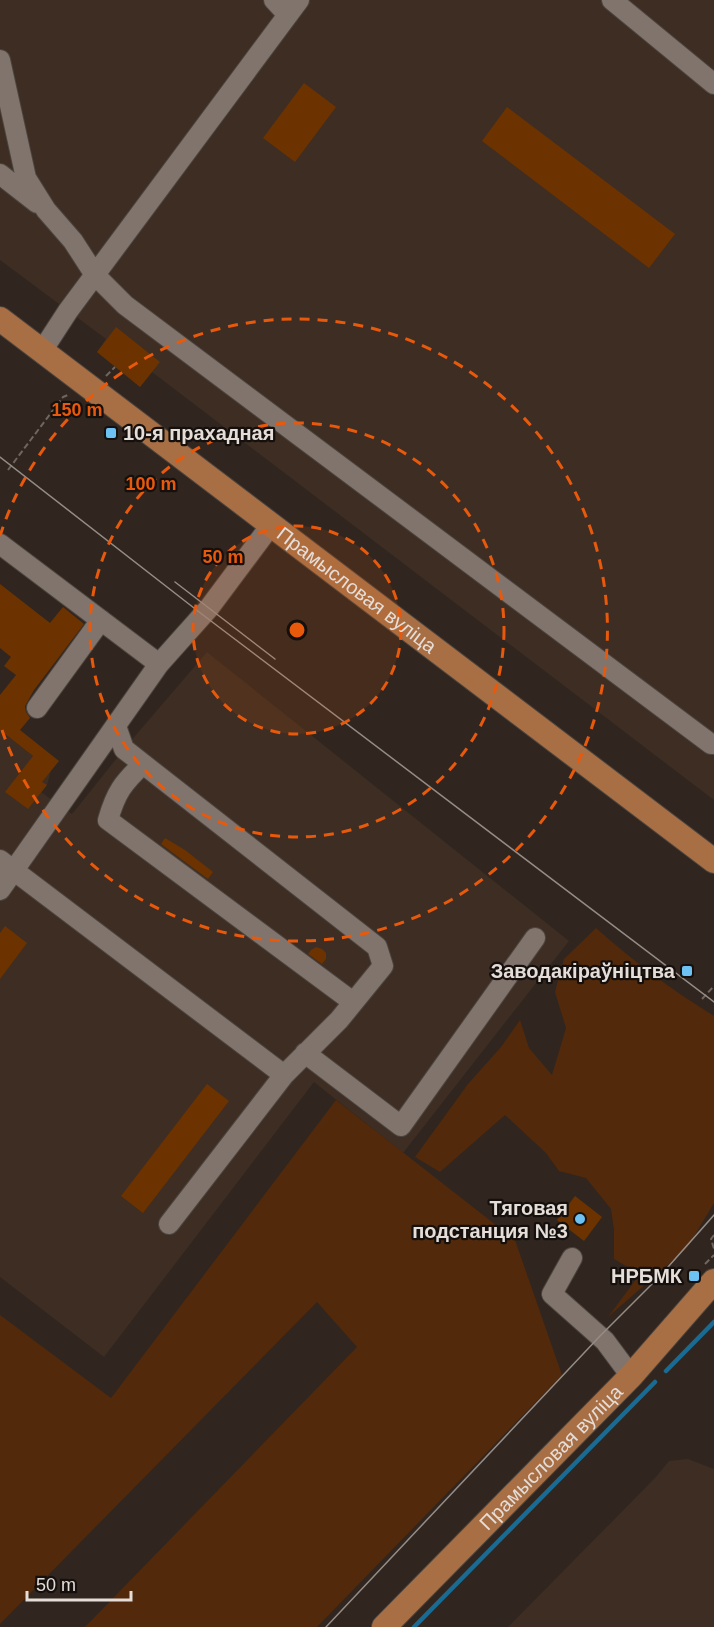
<svg xmlns="http://www.w3.org/2000/svg" width="714" height="1627" viewBox="0 0 714 1627" font-family="Arial,sans-serif">
	<style>
		.built { fill: #3d2d23 }
		.green { fill: #52290b }
		.lines { fill: none; stroke-linecap: round; stroke-linejoin: round }
		.stream { stroke: #196b93; stroke-width: 4.5 }
		.building { fill: #6c3301 }
		.minor-casing { stroke: #4d453f; stroke-width: 22 }
		.major-casing { stroke: #4d453f; stroke-width: 26 }
		.path { stroke: #6f6660; stroke-width: 2; stroke-dasharray: 6 3; stroke-linecap: butt }
		.minor { stroke: #81746d; stroke-width: 20 }
		.major { stroke: #a86f45; stroke-width: 24 }
		.tram { stroke: #958c87; stroke-width: 1.5 }
		.ring { fill: none; stroke: #e8590c; stroke-width: 3; stroke-dasharray: 10 8 }
		.poi-dot { fill: #6ec2f3; stroke: #15100d; stroke-width: 2 }
		.labels { text-anchor: middle; dominant-baseline: central; stroke-width: 4.5; stroke-linejoin: round; paint-order: stroke }
		.poi-label { font-size: 20px; font-weight: bold; fill: #e4ddd8; stroke: #15100d; text-anchor: end }
		.street-label { font-size: 20px; fill: #e4ddd8; stroke: #15100d }
		.centre { fill: #e8590c; stroke: #15100d; stroke-width: 3 }
		.ring-label { font-size: 18px; text-anchor: middle; font-weight: bold; fill: #e8590c; stroke: #15100d; stroke-width: 4.5; stroke-linejoin: round; paint-order: stroke }
	</style>
	<rect width="100%" height="100%" fill="#30261f"/>
	<!-- built -->
	<path class="built" d="M0,0H714V800L152,372L140,387L97,352L106,339L0,260Z
		M207,652L569,941L403,1153L314,1082L104,1357L0,1277V730L51,770L47,785L41,792L72,814L129,743Z
		M688,1459L714,1469V1627H508L654,1479L669,1461Z"/>
	<!-- green -->
	<path class="green" d="M596,928C633,961 672,990 714,1016V1203L687,1248L608,1317L640,1274L614,1259V1230L611,1209L586,1178L559,1171L546,1153L505,1115L440,1172L415,1157L468,1084L501,1047L520,1020L529,1048L552,1075L566,1028L555,992L564,959Z
		M336,1100L515,1240L562,1375L317,1627H85L357,1347L317,1302L0,1624V1315L111,1398Z"/>
	<g class="lines">
		<!-- stream -->
		<path class="stream" d="M666,1371L714,1322
			M414,1627L655,1382"/>
	</g>
	<!-- building -->
	<path class="building" d="M304,83L336,107L295,162L263,138Z
		M507,107L675,234L649,268L482,141Z
		M116,327L160,362L140,387L97,352Z
		M0,584L50,623L63,607L84,624L34,690L25,706L26,712L30,718L20,730L59,761L42,782L47,785L28,809L5,792L33,756L0,730V695L16,675L4,666L11,657L0,648Z
		M165,838L185,850L213,872L208,879L161,844Z
		M5,926L27,943L0,979V933Z
		M316,947L322,949L326,953V959L322,964L308,954L311,950Z
		M207,1084L229,1101L143,1213L121,1196Z
		M575,1196L602,1217L584,1241L557,1220Z"/>
	<g class="lines">
		<!-- minor casing -->
		<g class="minor-casing">
			<path id="minor" d="M274,0L288,15
				M612,0L714,84
				M0,60L26,178L46,210L73,241L95,275L125,305L711,744H714
				M0,174L37,203
				M42,351L68,311L299,0
				M0,544L159,664
				M37,708L101,620
				M116,726L124,749L377,947L383,966L339,1020L284,1075
				M143,764C123,783 116,792 108,820L353,1002
				M0,860L284,1075L169,1224
				M0,890L159,664L209,608L271,525
				M305,1053L401,1126L535,938
				M572,1258L552,1294L605,1341L631,1376"/>
		</g>
		<!-- major casing -->
		<g class="major-casing">
			<g id="major">
				<path id="s1" d="M0,319L714,861"/>
				<path id="s2" d="M384,1627L631,1376L714,1281"/>
			</g>
		</g>
		<!-- path -->
		<path class="path" d="M106,376L115,367
			M8,470L63,397L68,395
			M702,999L714,986
			M714,1235L711,1239L714,1249
			M705,1264L714,1255"/>
		<!-- minor -->
		<use href="#minor" class="minor"/>
		<!-- major -->
		<use href="#major" class="major"/>
		<!-- tram -->
		<path class="tram" d="M0,457L203,615L714,1002
			M175,582L275,659
			M326,1627L600,1336L660,1276L714,1215"/>
	</g>
	<!-- distance rings -->
	<circle cx="297" cy="630" r="104" fill="#e8590c" fill-opacity=".12"/>
	<g class="ring">
		<circle cx="297" cy="630" r="104"/>
		<circle cx="297" cy="630" r="207"/>
		<path d="M0 536A311 311 0 1 1 0 724"/>
	</g>
	<!-- markers -->
	<g class="poi-dot">
		<rect x="105" y="427" width="12" height="12" rx="3"/>
		<rect x="681" y="965" width="12" height="12" rx="3"/>
		<circle cx="580" cy="1219" r="6"/>
		<rect x="688" y="1270" width="12" height="12" rx="3"/>
	</g>
	<g class="labels">
		<!-- poi labels -->
		<g class="poi-label">
			<text x="123" y="433" text-anchor="start">10-я прахадная</text>
			<text x="675" y="971">Заводакіраўніцтва</text>
			<text x="568" y="1208">Тяговая<tspan x="568" dy="23">подстанция №3</tspan></text>
			<text x="682" y="1276">НРБМК</text>
		</g>
		<!-- street labels -->
		<g class="street-label">
			<text stroke="none"><textPath href="#s1" startOffset="448">Прамысловая вуліца</textPath></text>
			<text stroke="none"><textPath href="#s2" startOffset="238">Прамысловая вуліца</textPath></text>
		</g>
	</g>
	<circle cx="297" cy="630" r="9" class="centre"/>
	<g class="ring-label">
		<text x="77" y="416">150 m</text>
		<text x="151" y="490">100 m</text>
		<text x="223" y="563">50 m</text>
	</g>
	<!-- scale -->
	<path d="M27 1591v9h104v-9" fill="none" stroke="#e4ddd8" stroke-width="3"/>
	<text x="36" y="1591" font-size="18" fill="#e4ddd8" stroke="#15100d" stroke-width="4.5" paint-order="stroke">50 m</text>
</svg>
